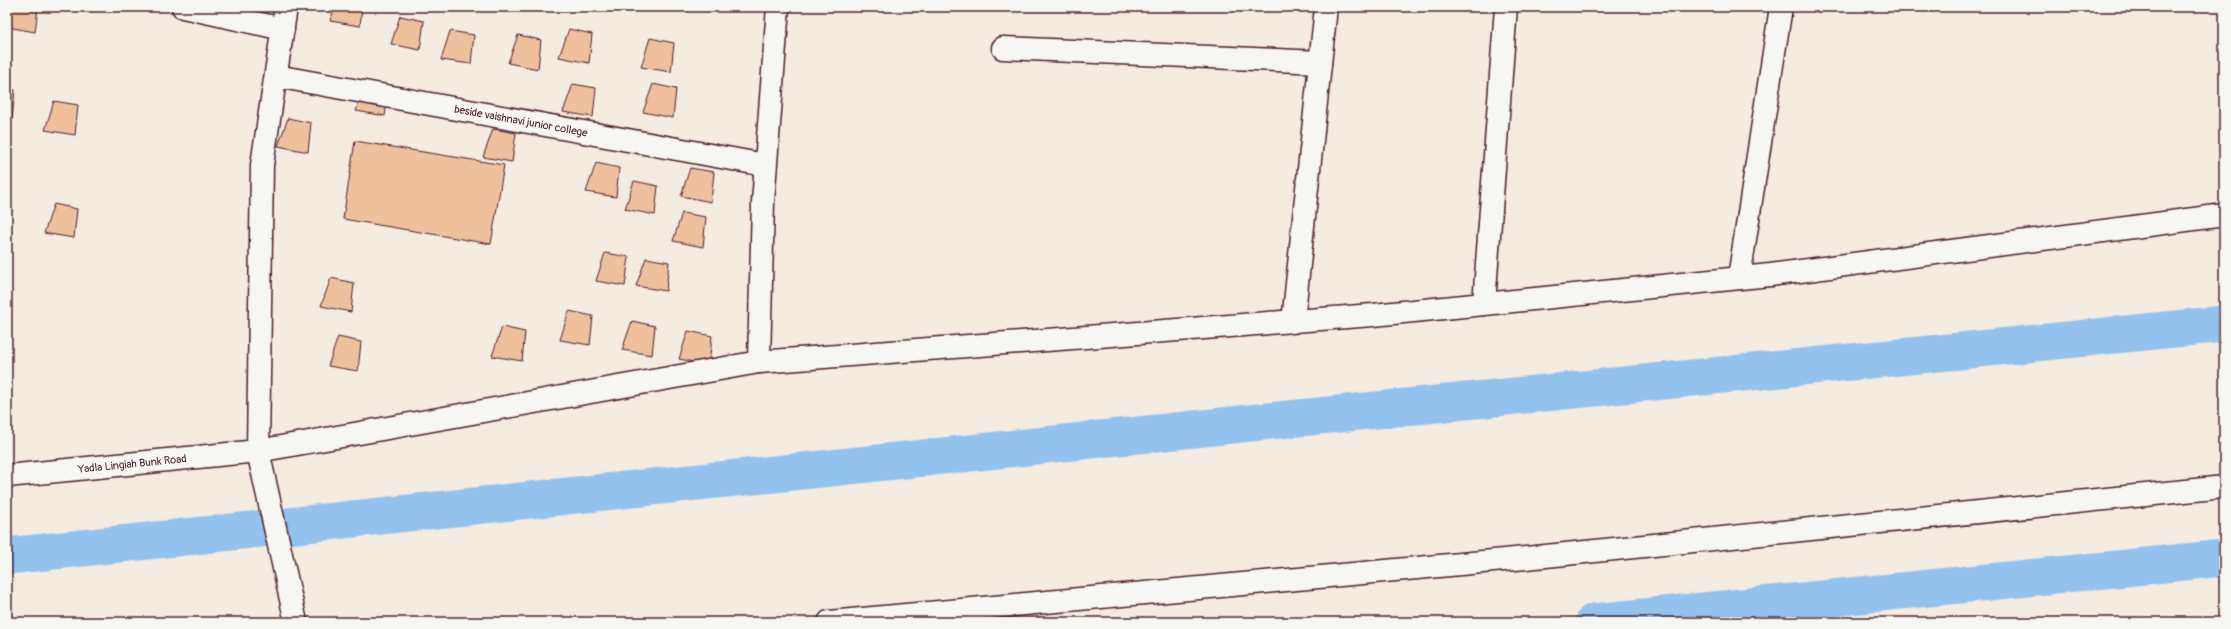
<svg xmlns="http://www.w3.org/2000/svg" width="2231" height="629" viewBox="0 0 2231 629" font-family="Pangolin,sans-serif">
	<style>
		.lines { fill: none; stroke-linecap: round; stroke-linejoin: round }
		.canal { stroke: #93c2ee; stroke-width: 37 }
		.building { fill: #eec09e; stroke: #4a1f2b }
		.street-casing { stroke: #4a1f2b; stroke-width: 25 }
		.secondary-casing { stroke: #4a1f2b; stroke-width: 25 }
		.street { stroke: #f6f6f2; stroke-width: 22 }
		.secondary { stroke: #f6f6f2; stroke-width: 22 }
		.labels { text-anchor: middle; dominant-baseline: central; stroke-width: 3; stroke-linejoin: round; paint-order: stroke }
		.street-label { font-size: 11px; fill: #4a1f2b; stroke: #f6f6f2 }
	</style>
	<rect width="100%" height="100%" fill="#f4ebe1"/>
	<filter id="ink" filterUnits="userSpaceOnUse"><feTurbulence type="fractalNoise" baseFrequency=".025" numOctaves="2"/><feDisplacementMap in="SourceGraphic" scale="8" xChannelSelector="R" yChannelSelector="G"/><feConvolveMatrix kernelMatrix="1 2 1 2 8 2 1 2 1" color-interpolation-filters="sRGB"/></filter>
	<g filter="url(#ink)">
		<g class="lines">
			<!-- canal -->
			<path class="canal" d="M7,556L1269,421L2224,324
				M1594,622L2224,558"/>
		</g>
		<!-- building -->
		<path class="building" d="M12,7H38L35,32L7,27Z
			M335,7H362L360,26L330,21Z
			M400,16L424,21L420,50L391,44Z
			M569,29L592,34L589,63L559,57Z
			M450,31L474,35L471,64L441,60Z
			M518,35L541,40L538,69L508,63Z
			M650,38L674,43L671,72L641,67Z
			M365,83L389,87L385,116L356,111Z
			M573,84L596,88L593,117L563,112Z
			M653,84L676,89L673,118L643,112Z
			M7,88L15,90L12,119L7,118Z
			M54,101L78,105L75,135L45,130Z
			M288,118L311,123L308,152L278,146Z
			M493,129L516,133L512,162L483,157Z
			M355,141L504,165L491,244L343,219Z
			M596,163L619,168L616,197L586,192Z
			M690,168L714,172L711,202L681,196Z
			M634,181L658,186L655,215L625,209Z
			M54,204L77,209L74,238L44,233Z
			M682,213L706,217L703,247L673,241Z
			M605,253L629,257L625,286L596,281Z
			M646,258L669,262L666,291L636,286Z
			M331,278L354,283L351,312L321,306Z
			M569,311L593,316L590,345L560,340Z
			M632,321L655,326L652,355L622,350Z
			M502,327L525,332L522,361L492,356Z
			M688,331L712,336L709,365L679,359Z
			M338,337L361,342L358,371L328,366Z"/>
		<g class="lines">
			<!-- street casing -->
			<g class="street-casing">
				<g id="street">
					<path d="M183,7L283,29"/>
					<path d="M1003,48L1320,62"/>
					<path id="s1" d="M276,76L765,165"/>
					<path d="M1739,278L1781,7"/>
					<path d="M1484,304L1506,7"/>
					<path d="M1293,322L1326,7"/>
					<path d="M759,362L763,202L778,7"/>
					<path id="s2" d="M7,476L258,451L759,362L1373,315L1484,304L1770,275L2224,215"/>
					<path d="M829,622L1526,558L2224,487"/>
				</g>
			</g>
			<!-- secondary casing -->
			<g class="secondary-casing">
				<path id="secondary" d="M286,7L262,165L258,451L296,622"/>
			</g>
			<!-- street -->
			<use href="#street" class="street"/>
			<!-- secondary -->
			<use href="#secondary" class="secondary"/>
		</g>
	</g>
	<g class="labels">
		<!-- street labels -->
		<g class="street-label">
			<text stroke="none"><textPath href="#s1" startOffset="249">beside vaishnavi junior college</textPath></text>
			<text stroke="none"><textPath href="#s2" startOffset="126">Yadla Lingiah Bunk Road</textPath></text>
		</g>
	</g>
	<!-- margin -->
	<rect width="2231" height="629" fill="none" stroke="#f6f6f2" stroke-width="24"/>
	<rect x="12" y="12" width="2207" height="605" fill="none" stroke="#4a1f2b" stroke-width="1.5" filter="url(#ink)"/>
</svg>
